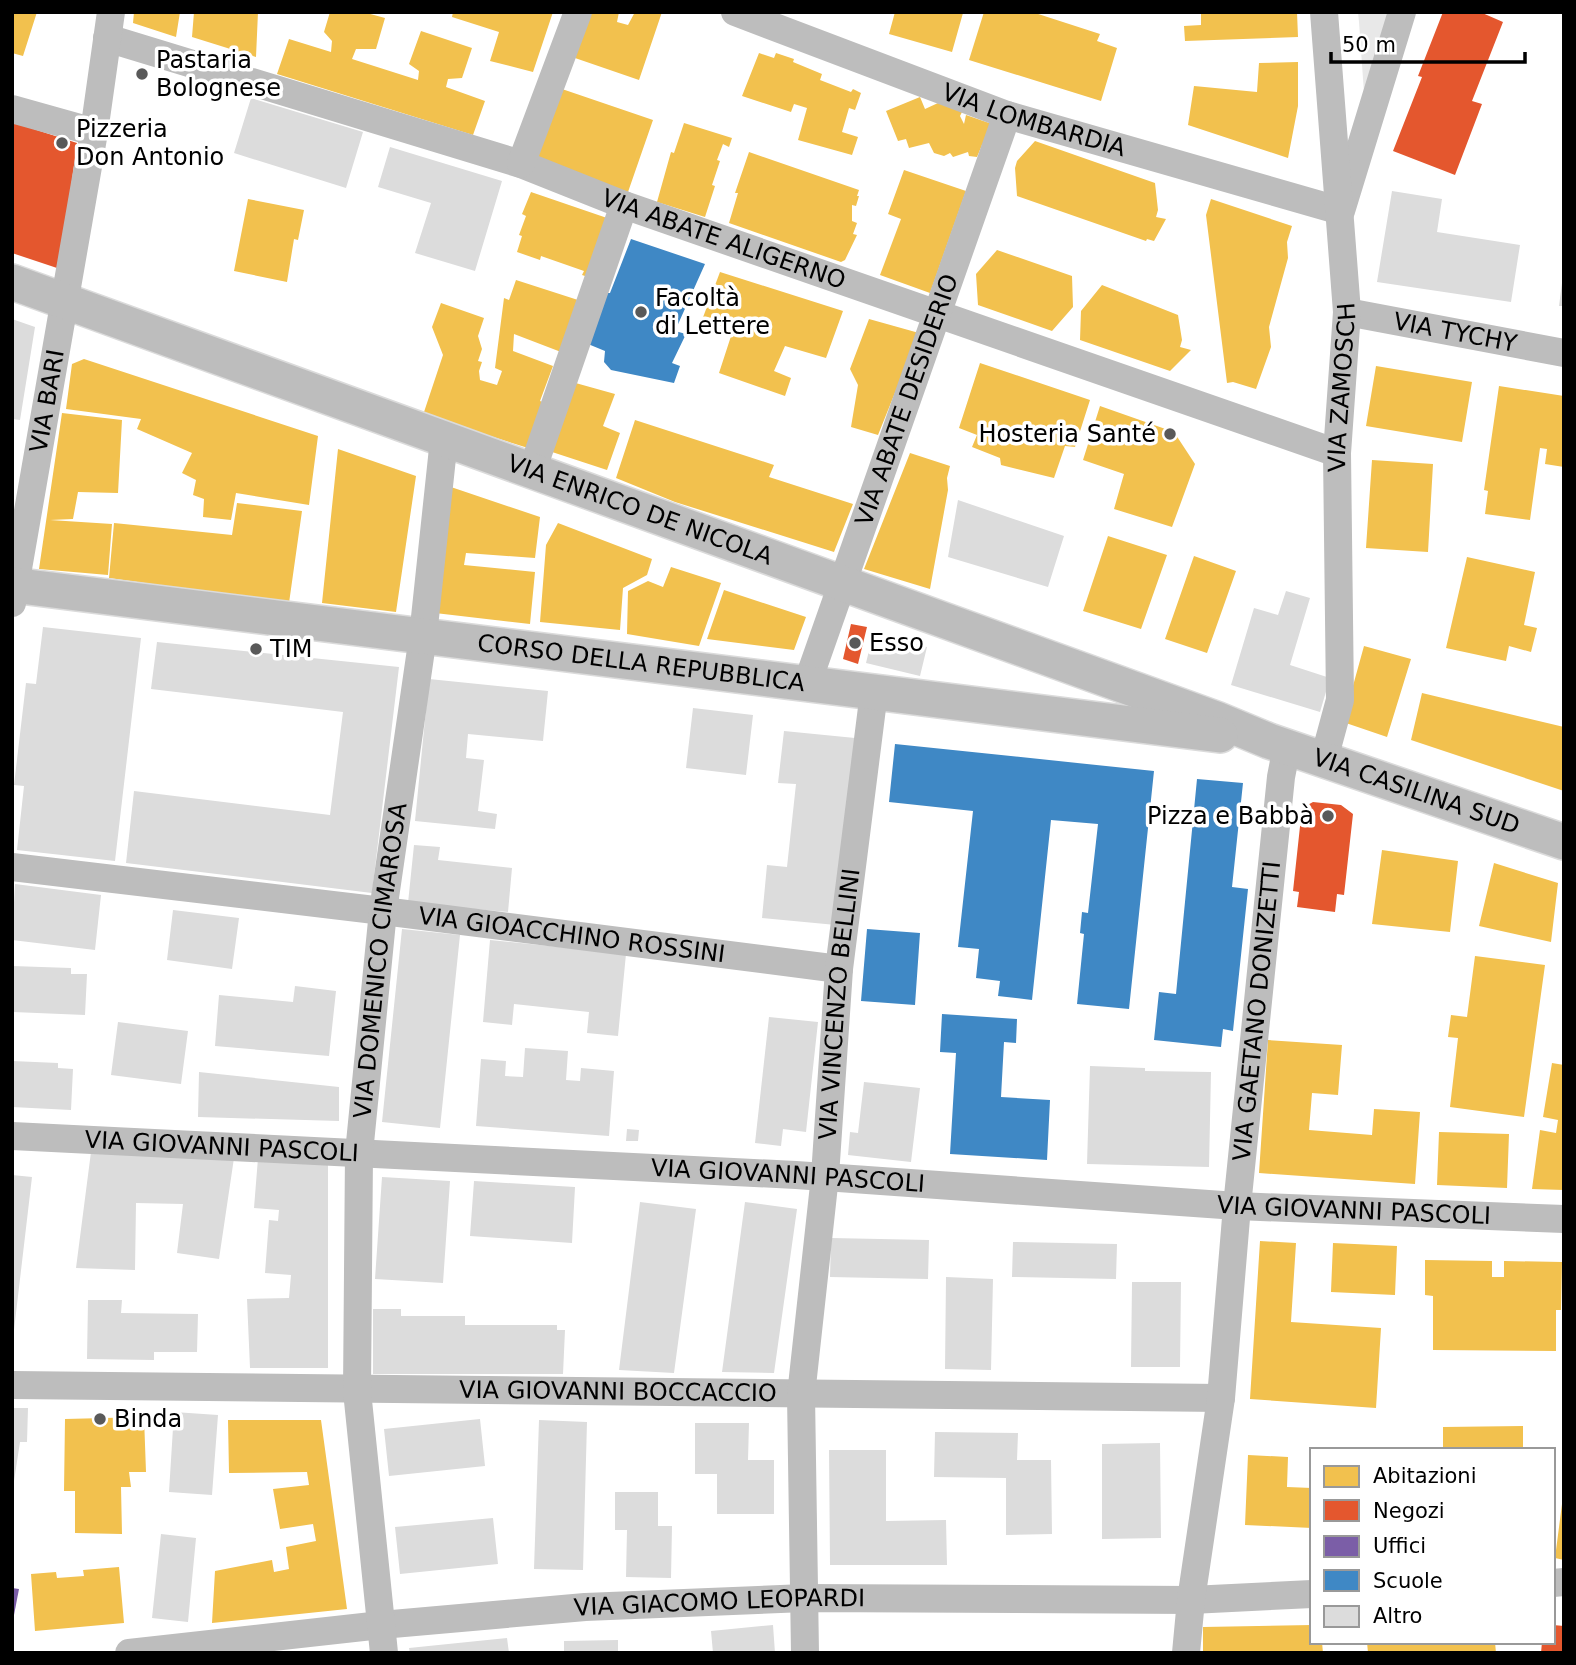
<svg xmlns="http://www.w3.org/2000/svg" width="1576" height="1665" viewBox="0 0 1576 1665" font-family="'DejaVu Sans',sans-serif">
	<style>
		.green { fill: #e8e8e8 }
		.homes { fill: #f2c14e }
		.shops { fill: #e4572e }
		.offices { fill: #7b5ea7 }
		.schools { fill: #3f88c5 }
		.building { fill: #dcdcdc }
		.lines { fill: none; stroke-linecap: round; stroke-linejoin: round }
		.major-casing { stroke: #dbdbdb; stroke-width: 38 }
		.minor { stroke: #bdbdbd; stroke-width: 28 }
		.major { stroke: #bdbdbd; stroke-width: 35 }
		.poi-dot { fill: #595959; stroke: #fff; stroke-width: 2.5 }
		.labels { text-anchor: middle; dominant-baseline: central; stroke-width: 7; stroke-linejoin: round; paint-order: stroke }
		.poi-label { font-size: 24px; fill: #000; stroke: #fff; text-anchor: start }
		.street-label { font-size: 24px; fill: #000; stroke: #fff }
	</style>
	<rect width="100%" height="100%" fill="#fff"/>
	<!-- green -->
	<path class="green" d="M1358,12H1394L1365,107L1359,22Z"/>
	<!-- homes -->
	<path class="homes" d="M12,12H37L23,56L12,53Z
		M134,12H180L176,37L133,23Z
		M194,12H258L256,57L192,37Z
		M330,12H363L385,18L376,49H356L352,59L418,80L419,71L409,64L421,31L472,48L462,78L448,79L446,87L485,101L473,135L277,74L289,39L331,52L332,41L324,32Z
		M453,12H553L533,72L490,61L499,32L452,17Z
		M591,12H619L617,22L628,25L635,12H662L639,80L575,58Z
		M895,12L963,13L952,52L889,34Z
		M984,12H1032L1100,34L1097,41L1117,48L1101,101L969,60Z
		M1201,12H1297L1298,37L1185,41L1184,26L1201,25Z
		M759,53L774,58L776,53L794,59L793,62L822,74L820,80L851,92L853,89L861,93L855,110L849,108L842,132L858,137L852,155L798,140L807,108L794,104L791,112L742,96Z
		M1298,62V106L1288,158L1188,125L1194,86L1257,92L1259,63Z
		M562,89L653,120L628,192L537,159Z
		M920,97L925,109L938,103L962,112L960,116L964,124L966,115L992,124L984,146L982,145L977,157L969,156L968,152L953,157L950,153L944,156L934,153L929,143L909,148L906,139L898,141L886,111Z
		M684,123L732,138L729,147L723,144L717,160L720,161L712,185L715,186L705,217L657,202L671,152L674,153Z
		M1035,141L1155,183L1158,210L1156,217L1166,219L1154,241L1147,239L1146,241L1017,196L1015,168L1017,161Z
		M749,152L859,190L857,196H859L856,206L852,205V221L857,223L853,234L857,235L845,260L841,262L729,223L738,193H735Z
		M904,170L966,191L930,293L880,275L901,219L888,214Z
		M531,192L607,218L591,278L582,275L584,271L541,256L540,260L517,252L522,236L519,235L526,216L522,214Z
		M248,199L304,210L298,240L294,239L287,282L234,271Z
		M1211,199L1292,226L1287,242L1288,258L1269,327L1271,347L1256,389L1233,382L1227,383L1206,215Z
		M997,250L1072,276L1073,307L1052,331L978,305L976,274Z
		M720,272L843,311L826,358L785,346L774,371L791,378L785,396L719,373L733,330L702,320Z
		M516,280L578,300L561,352L514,334L513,351L553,366L540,401L545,403L528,448L423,415L443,355L432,327L441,303L484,318L478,336L482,349L478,361L482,362L479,371L480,380L497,385L502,371L495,368L504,298L509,300Z
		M1102,285L1178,315L1182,340L1180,347L1191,350L1170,371L1080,340L1081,311Z
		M869,319L919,333L878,435L851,427L858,385L850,369Z
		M84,359L318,436L309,505L236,493L231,520L203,517L204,499L193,495L196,480L182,473L192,453L137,429L141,419L66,409L72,364Z
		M980,363L1090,400L1075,447L1065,446L1054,478L1001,465L1000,458L972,447L977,435L959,428Z
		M1376,366L1472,382L1462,442L1366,426Z
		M572,382L615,394L603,426L620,433L607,470L549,451Z
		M1499,386L1564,396V467L1545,464L1547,449L1540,448L1530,520L1485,514L1488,491L1484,490Z
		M1100,406L1174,432L1195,464L1172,527L1114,509L1124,474L1083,460Z
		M62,413L122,420L118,493L78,492L73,519L50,520L112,524L108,575L39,569Z
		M635,420L774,465L769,477L853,504L834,552L675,502L616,478Z
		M338,449L416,476L396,612L322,603Z
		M910,453L950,466L947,478L948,490L930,589L864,569Z
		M1372,460L1433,464L1428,552L1366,548Z
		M448,486L540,517L535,558L466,553L464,565L535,572L530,624L435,613Z
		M237,503L302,511L289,603L159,588V585L109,578L114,523L232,535Z
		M558,523L652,559L647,575L623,588L620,630L540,622L546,545Z
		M1108,536L1167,555L1141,629L1083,611Z
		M1194,556L1236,571L1207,653L1165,639Z
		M1467,557L1535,572L1524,625L1537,628L1531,652L1509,646L1506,661L1446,648Z
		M671,567L721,583L699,646L627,634L628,591L648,581L663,587Z
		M724,590L806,617L794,650L707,639Z
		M1364,646L1411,659L1387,737L1343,722Z
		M1422,693L1564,727V791L1411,740Z
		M1382,850L1458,861L1450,932L1372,924Z
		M1494,863L1558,883L1551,942L1479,926Z
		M1475,956L1545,965L1524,1117L1450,1107L1458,1038L1448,1037L1451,1015L1467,1017Z
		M1268,1040L1342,1045L1338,1095L1312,1093L1309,1130L1372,1135L1374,1109L1420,1112L1415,1184L1259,1173Z
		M1552,1063L1564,1065V1190L1532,1189L1540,1130L1556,1133L1558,1120L1543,1117Z
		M1439,1132L1509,1134L1507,1188L1437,1185Z
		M1260,1241L1296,1243L1291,1322L1381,1328L1376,1408L1250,1399Z
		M1333,1243L1397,1246L1395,1295L1331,1292Z
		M1425,1260L1492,1261V1277H1504V1261L1562,1262L1561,1310H1556V1351L1433,1350V1296L1425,1295Z
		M144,1417L146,1472H129L131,1487H121L122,1534L75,1533V1491H64L65,1419Z
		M228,1420H321L347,1609L212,1623L215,1571L272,1560L274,1572L289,1569L286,1547L316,1541L313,1524L280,1529L273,1489L309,1485L307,1472L229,1473Z
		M1523,1426V1450H1443V1427Z
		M1248,1455L1288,1457L1287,1487L1312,1488V1528L1245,1525Z
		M1562,1504L1564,1505V1560L1555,1558Z
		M119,1567L124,1623L35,1631L31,1574L56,1572L57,1578L84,1576L83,1570Z
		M1312,1625V1642H1322L1323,1653H1203V1627Z
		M1367,1642H1495L1496,1653H1368Z"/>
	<!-- shops -->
	<path class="shops" d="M1443,12H1480L1503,22L1472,101L1482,104L1455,175L1393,151L1422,77L1418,76Z
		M12,122L77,143L60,269L12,253Z
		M851,624L867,627L858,664L843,659Z
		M1313,802L1341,805L1353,814L1344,895L1337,894L1335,912L1297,907L1299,892L1293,891L1302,808Z
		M1553,1625L1564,1626V1653H1541L1542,1642H1553Z"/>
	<!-- offices -->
	<path class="offices" d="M12,1588L19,1589L14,1615H12Z"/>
	<!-- schools -->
	<path class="schools" d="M631,239L705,264L675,331L686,334L672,363L680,366L674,383L611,370L604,362L605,351L588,344L604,293H610Z
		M895,744L1154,771L1129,1009L1077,1004L1084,934L1080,933L1082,912L1088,913L1098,824L1051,820L1032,1000L998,996L1000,981L976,978L979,949L958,947L973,811L889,802Z
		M1197,779L1243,783L1232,887L1248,889L1233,1031L1223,1029L1221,1047L1154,1040L1159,992L1176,994Z
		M867,929L920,933L915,1005L861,1001Z
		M942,1014L1017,1019L1016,1043L1004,1042L1001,1097L1050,1100L1047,1160L950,1154L956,1053L940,1052Z"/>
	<!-- building -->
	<path class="building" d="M251,98L363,132L346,188L234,153Z
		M390,147L502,181L475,271L415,253L431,203L378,187Z
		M1392,191L1442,199L1437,232L1520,245L1511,302L1377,282Z
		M1562,283H1564V306H1559Z
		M12,319L35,327L20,420L12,419Z
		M958,500L1064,536L1048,587L948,557Z
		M1286,591L1310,598L1290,665L1330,678L1320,712L1231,685L1254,608L1278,615Z
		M43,627L141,638L115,861L17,850L24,786L14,785L26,683L36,684Z
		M873,634L927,647L920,676L866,663Z
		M157,642L399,667L372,893L126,863L134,791L330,815L343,712L151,689Z
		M429,679L548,691L543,741L468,734L466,758L484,760L478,811L497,814L495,829L415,821Z
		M693,708L753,715L746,775L686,768Z
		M784,731L855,738L836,925L762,918L767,865L787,867L796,784L778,783Z
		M414,845L440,847L438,860L512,868L508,912L408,903Z
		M15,884L101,895L95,950L12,940Z
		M173,910L239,918L232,969L167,960Z
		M402,929L460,935L440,1128L382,1122Z
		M490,940L626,954L618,1036L587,1033L589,1012L514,1004L512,1025L483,1022Z
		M12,966L71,968V974H87L85,1015L13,1012Z
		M295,986L336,991L329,1056L215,1046L219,995L293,1002Z
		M769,1017L818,1022L806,1132L783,1129L781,1146L755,1143Z
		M118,1022L188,1031L181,1084L111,1075Z
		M525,1048L568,1051L566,1080L580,1081L581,1068L614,1071L609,1136L476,1126L481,1059L506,1061L505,1076L523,1077Z
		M12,1061L58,1063V1068L73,1069L71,1110L12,1107Z
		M1090,1066L1145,1068V1071L1211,1072L1209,1167L1087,1164Z
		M199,1072L339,1087V1121L198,1117Z
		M864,1082L920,1088L911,1162L848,1155L850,1132L858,1133Z
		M627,1129L639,1130L638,1141H626Z
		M91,1152L234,1158L219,1259L177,1253L183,1204L136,1203L135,1270L76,1268Z
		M258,1158L328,1164V1368H250L247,1299L289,1298L291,1275L265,1273L269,1220L278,1221L279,1210L254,1208Z
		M12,1175L32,1177L14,1330H12Z
		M382,1177L450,1181L443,1283L375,1279Z
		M474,1181L575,1187L572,1243L470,1236Z
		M640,1202L696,1209L674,1373L619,1370Z
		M745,1202L797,1209L774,1373L722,1372Z
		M831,1238L929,1240L928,1279L830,1277Z
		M1013,1242L1117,1244L1116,1279L1012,1277Z
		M946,1277L993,1279L991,1370L945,1369Z
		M1132,1282H1181L1180,1367H1131Z
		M88,1300H122L121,1313L198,1314L197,1352H154V1360L87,1359Z
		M373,1309H401V1316H465V1325H557V1330H565L563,1374H373Z
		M12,1408H28L27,1442H20L14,1481Z
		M174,1412L218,1415L212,1495L169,1492Z
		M480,1419L485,1466L389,1476L384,1429Z
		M539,1420L587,1422L583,1570L534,1569Z
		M695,1423H749L748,1460H774V1514H717V1474H695Z
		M935,1432L1018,1433L1017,1460H1051L1052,1534L1006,1535V1478L934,1477Z
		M1160,1443L1161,1538L1102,1539V1444Z
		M829,1450H886V1521L946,1520L947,1565H830Z
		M615,1492H658V1526H672L671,1578L626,1577L627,1530H615Z
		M493,1518L498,1564L400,1574L395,1527Z
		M161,1534L196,1538L188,1622L152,1618Z
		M773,1625L775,1653H713L711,1631Z
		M507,1638L509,1653H410L409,1648Z
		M618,1640V1653H564V1641Z"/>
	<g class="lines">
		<!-- major casing -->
		<g class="major-casing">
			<g id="major">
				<path id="s14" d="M12,282L1216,719L1269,741L1564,842"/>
				<path id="s15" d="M12,585L1220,735"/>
			</g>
		</g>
		<!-- minor -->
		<g class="minor">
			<path id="s1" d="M735,12L1007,115L1341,211L1402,12"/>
			<path id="s2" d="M107,38L521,164L624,205L1337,453"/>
			<path d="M12,109L94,132"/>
			<path d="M521,164L578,12"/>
			<path id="s3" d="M1347,312L1564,353"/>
			<path d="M532,471L624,205"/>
			<path id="s4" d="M12,603L94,132L111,12"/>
			<path id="s5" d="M807,684L1007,115"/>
			<path id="s6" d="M1324,759L1340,700L1337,453L1347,312L1324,12"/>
			<path id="s7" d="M12,867L383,911L839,969"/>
			<path id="s8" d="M12,1136L796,1175L1237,1206L1564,1219"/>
			<path id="s9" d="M12,1385L1221,1398"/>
			<path d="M1553,1583L1564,1582"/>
			<path id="s10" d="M129,1653L381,1625L585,1607L805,1598L1191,1600L1312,1594"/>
			<path id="s11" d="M384,1653L357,1391L359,1153L383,911L423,636L444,439"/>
			<path id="s12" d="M805,1653L801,1395L825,1176L839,969L874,692"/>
			<path id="s13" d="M1186,1653L1191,1600L1221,1398L1237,1206L1281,777L1287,746"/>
		</g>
		<!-- major -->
		<use href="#major" class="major"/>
	</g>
	<!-- markers -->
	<g class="poi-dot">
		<circle cx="142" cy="74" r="7"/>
		<circle cx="62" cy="143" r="7"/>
		<circle cx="641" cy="312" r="7"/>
		<circle cx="1170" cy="434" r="7"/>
		<circle cx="855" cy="643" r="7"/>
		<circle cx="256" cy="649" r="7"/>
		<circle cx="1328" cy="816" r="7"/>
		<circle cx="100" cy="1419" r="7"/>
	</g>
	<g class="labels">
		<!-- poi labels -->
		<g class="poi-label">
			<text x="156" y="60">Pastaria<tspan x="156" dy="28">Bolognese</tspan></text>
			<text x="76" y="129">Pizzeria<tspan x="76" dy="28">Don Antonio</tspan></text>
			<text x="655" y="298">Facoltà<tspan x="655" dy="28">di Lettere</tspan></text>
			<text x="1156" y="434" text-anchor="end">Hosteria Santé</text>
			<text x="869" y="643">Esso</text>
			<text x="270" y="649">TIM</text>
			<text x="1314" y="816" text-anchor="end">Pizza e Babbà</text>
			<text x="114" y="1419">Binda</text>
		</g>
		<!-- street labels -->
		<g class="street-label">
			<text stroke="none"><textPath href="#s1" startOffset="318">VIA LOMBARDIA</textPath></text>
			<text stroke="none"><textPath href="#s2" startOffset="649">VIA ABATE ALIGERNO</textPath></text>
			<text stroke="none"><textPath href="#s3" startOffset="110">VIA TYCHY</textPath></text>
			<text stroke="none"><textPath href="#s6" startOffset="374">VIA ZAMOSCH</textPath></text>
			<text stroke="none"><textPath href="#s5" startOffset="301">VIA ABATE DESIDERIO</textPath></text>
			<text stroke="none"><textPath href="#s4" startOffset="205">VIA BARI</textPath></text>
			<text stroke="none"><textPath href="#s14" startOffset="668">VIA ENRICO DE NICOLA</textPath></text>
			<text stroke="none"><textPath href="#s15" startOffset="634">CORSO DELLA REPUBBLICA</textPath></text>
			<text stroke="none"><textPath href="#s14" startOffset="1494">VIA CASILINA SUD</textPath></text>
			<text stroke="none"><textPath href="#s7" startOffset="564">VIA GIOACCHINO ROSSINI</textPath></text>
			<text stroke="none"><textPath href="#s11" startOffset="695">VIA DOMENICO CIMAROSA</textPath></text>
			<text stroke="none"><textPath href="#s12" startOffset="651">VIA VINCENZO BELLINI</textPath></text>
			<text stroke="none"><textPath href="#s13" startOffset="646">VIA GAETANO DONIZETTI</textPath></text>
			<text stroke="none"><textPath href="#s8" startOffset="210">VIA GIOVANNI PASCOLI</textPath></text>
			<text stroke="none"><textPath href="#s8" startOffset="777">VIA GIOVANNI PASCOLI</textPath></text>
			<text stroke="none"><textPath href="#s8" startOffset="1344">VIA GIOVANNI PASCOLI</textPath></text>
			<text stroke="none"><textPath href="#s9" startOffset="606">VIA GIOVANNI BOCCACCIO</textPath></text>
			<text stroke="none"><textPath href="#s10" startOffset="593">VIA GIACOMO LEOPARDI</textPath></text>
		</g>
	</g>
	<!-- border -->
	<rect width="1576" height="1665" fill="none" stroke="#000000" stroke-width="28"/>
	<!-- legend -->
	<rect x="1310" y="1448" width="245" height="196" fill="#ffffff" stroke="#999999" stroke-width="2"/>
	<rect x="1324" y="1466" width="35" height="21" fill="#f2c14e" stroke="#999999" stroke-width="2"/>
	<text x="1373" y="1483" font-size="21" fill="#000000">Abitazioni</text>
	<rect x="1324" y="1500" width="35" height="21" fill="#e4572e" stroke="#999999" stroke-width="2"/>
	<text x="1373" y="1518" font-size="21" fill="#000000">Negozi</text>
	<rect x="1324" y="1536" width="35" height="21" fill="#7b5ea7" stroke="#999999" stroke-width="2"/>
	<text x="1373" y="1553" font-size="21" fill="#000000">Uffici</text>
	<rect x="1324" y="1570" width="35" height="21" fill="#3f88c5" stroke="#999999" stroke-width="2"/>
	<text x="1373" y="1588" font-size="21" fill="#000000">Scuole</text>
	<rect x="1324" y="1606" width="35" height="21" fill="#dcdcdc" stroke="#999999" stroke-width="2"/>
	<text x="1373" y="1623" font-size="21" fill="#000000">Altro</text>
	<!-- scale -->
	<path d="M1331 52v10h194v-10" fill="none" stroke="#000000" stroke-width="3.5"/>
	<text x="1342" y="52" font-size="21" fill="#000000" stroke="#ffffff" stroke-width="5" paint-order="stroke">50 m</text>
</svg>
